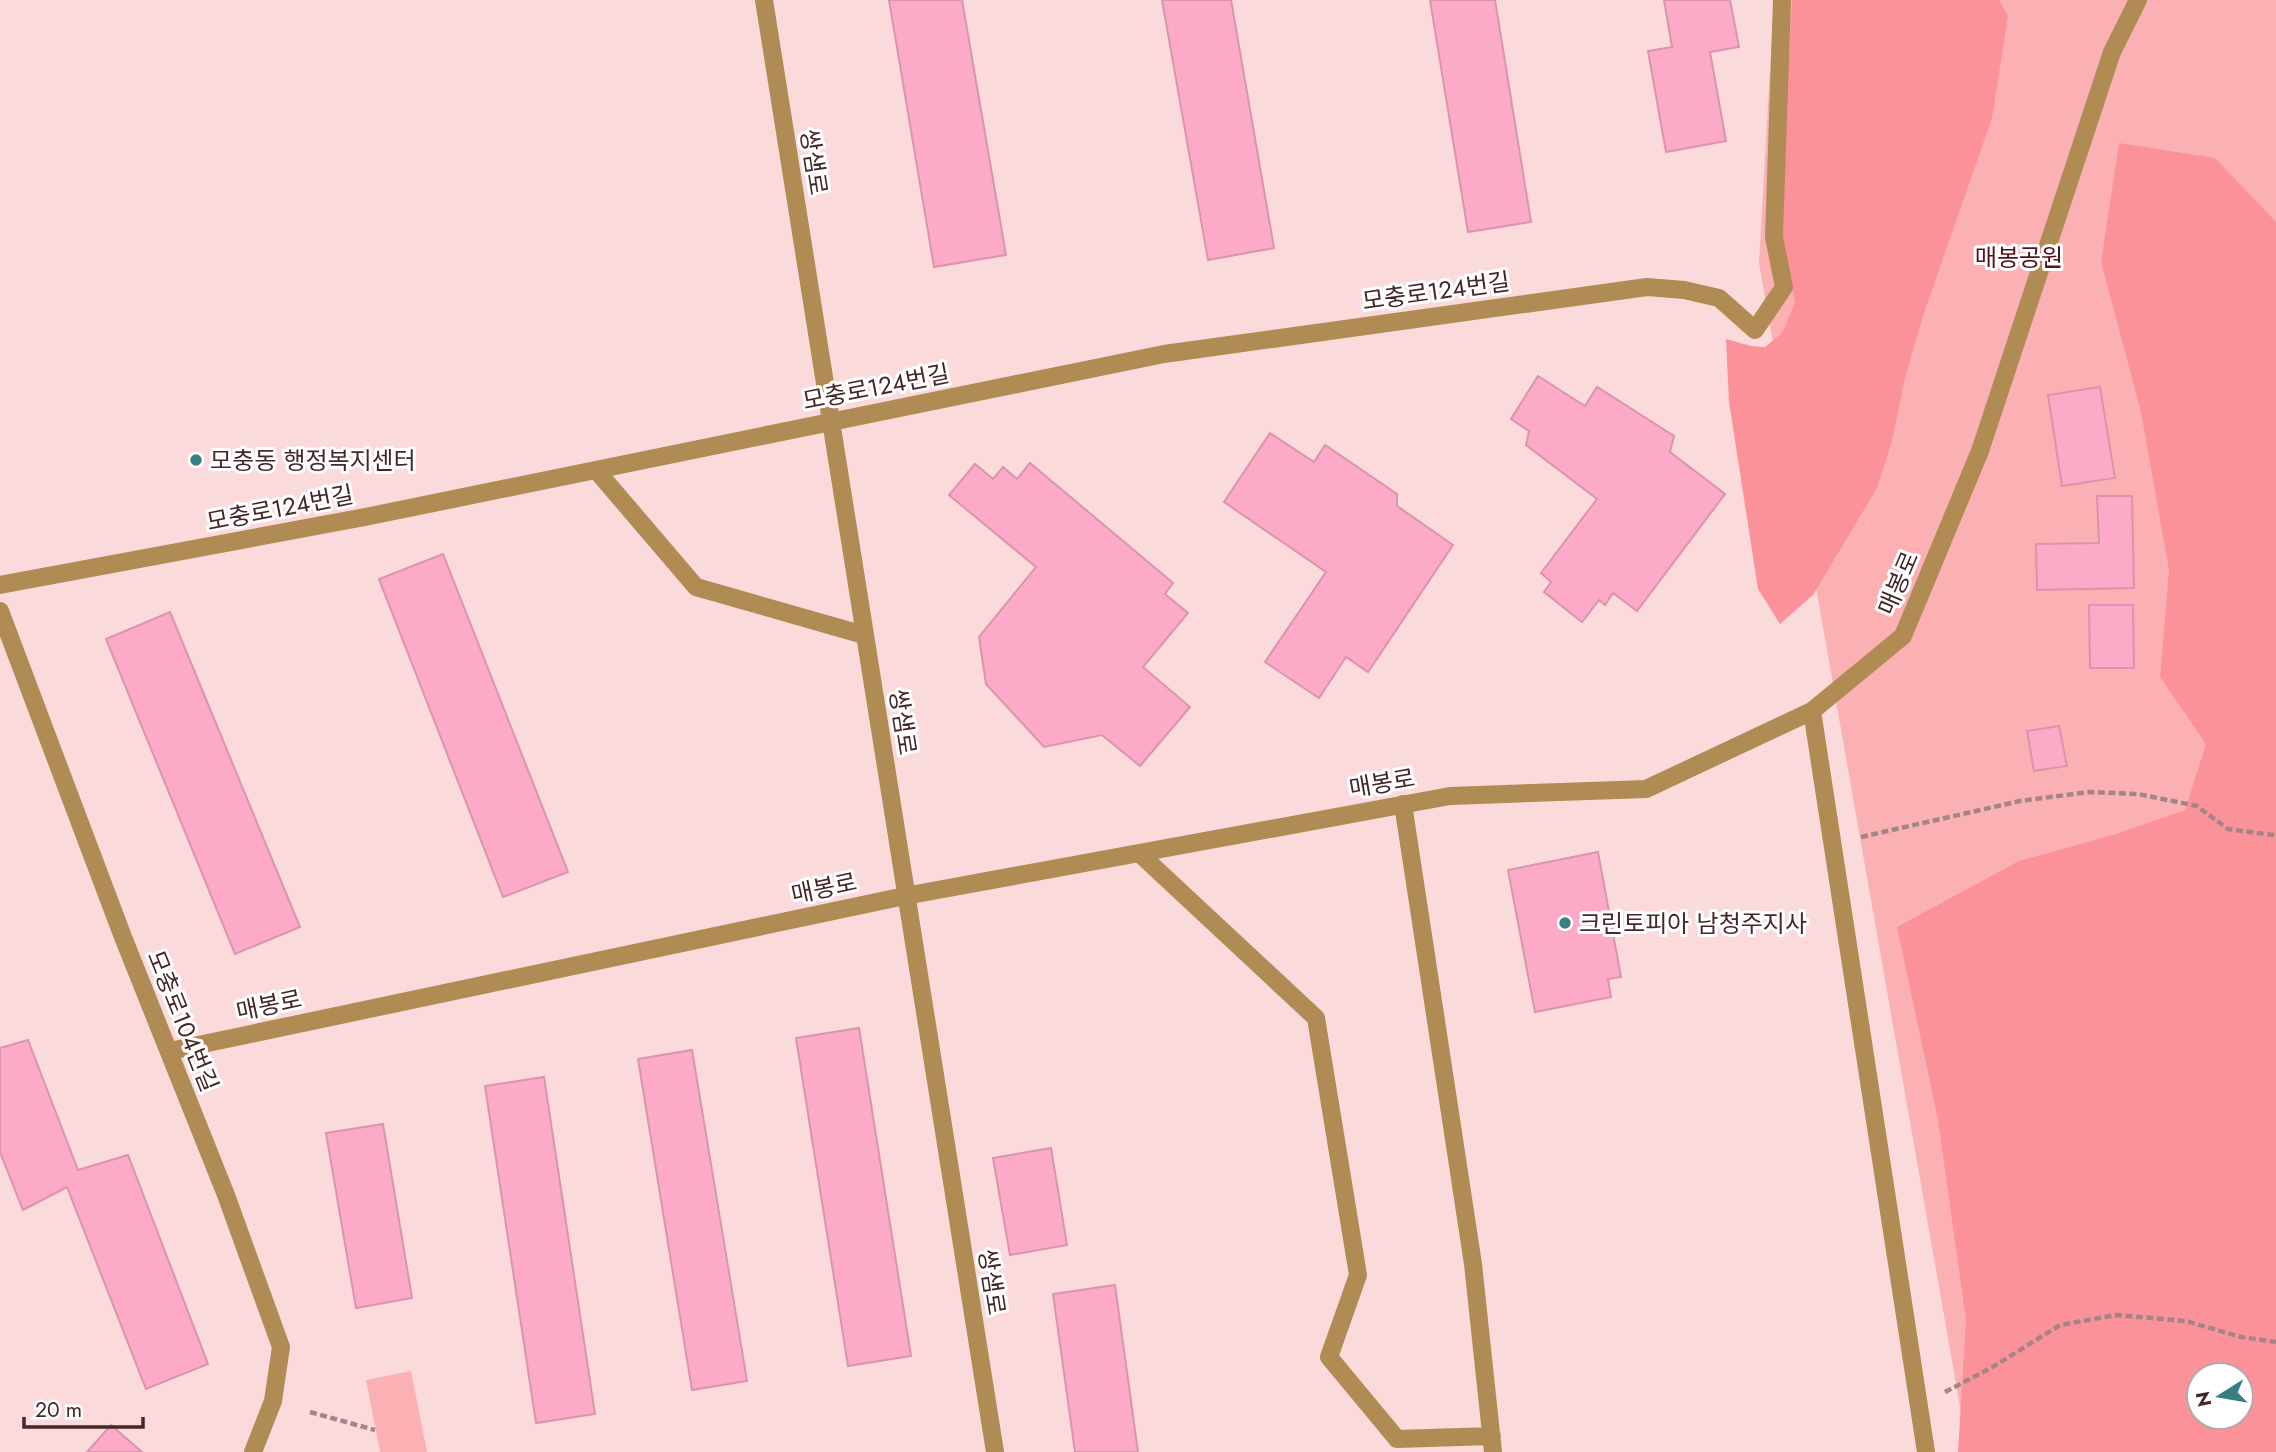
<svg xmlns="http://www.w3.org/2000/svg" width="2276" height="1452" viewBox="0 0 2276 1452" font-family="Jost,'Noto Sans KR',sans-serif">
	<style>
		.green { fill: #fbb1b4; fill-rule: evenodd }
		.forest { fill: #fc9299; fill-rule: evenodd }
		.building { fill: #fcaac8; stroke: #da94ad; stroke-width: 2 }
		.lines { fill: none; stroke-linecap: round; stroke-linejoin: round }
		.path { stroke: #a48586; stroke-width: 4.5; stroke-dasharray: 7 3.5; stroke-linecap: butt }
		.minor { stroke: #b08b54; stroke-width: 18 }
		.poi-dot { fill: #377f80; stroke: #fff; stroke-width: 2.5 }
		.labels { text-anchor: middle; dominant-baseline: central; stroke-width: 6; stroke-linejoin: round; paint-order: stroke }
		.street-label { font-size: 24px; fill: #452729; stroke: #fff }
		.park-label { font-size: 24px; fill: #52111c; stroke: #fff }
		.poi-label { font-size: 24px; fill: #452729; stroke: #fff; text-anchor: start }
	</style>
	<rect width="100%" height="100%" fill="#fadada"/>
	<!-- green -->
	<path class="green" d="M1774,0H2276V1452L1961,1412L1759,263ZM2199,1375H2241V1417H2199Z
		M411,1371L427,1452H380L366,1380Z"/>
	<!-- forest -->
	<path class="forest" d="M1792,0H1999L2008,16L1992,118L1923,316L1905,378L1892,441L1877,488L1813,595L1780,624L1758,589L1729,402L1726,339L1751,346L1765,347L1782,333L1795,303L1783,238L1786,112Z
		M2119,143L2215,158L2276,222V1452H1958L1966,1320L1938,1120L1897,927L2019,861L2116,834L2185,810L2206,744L2160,677L2169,570L2141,412L2101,262ZM2241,1375V1417H2199V1375Z"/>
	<!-- building -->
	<path class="building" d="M889,0H962L1006,255L934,267Z
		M1162,0H1231L1274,248L1208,260Z
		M1430,0H1495L1531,222L1468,232Z
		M1664,0H1730L1739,47L1710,52L1726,141L1666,152L1648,51L1672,47Z
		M1538,376L1585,406L1597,387L1674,436L1670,452L1725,494L1637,611L1613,593L1605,605L1599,600L1582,622L1544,592L1551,582L1541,573L1597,499L1526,445L1529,431L1511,419Z
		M2100,387L2115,478L2062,486L2048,395Z
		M1270,433L1314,462L1325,445L1397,494V506L1453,545L1368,672L1346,657L1319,698L1265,662L1326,572L1224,502Z
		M1030,463L1173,583L1165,594L1188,613L1143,667L1190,707L1140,766L1102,735L1044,747L986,684L979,637L1036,567L949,495L975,464L993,479L1003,467L1017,479Z
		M2097,496H2132L2134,588L2037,590L2036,544L2099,543Z
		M443,554L568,872L503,897L379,579Z
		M2089,605H2133L2134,668H2090Z
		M170,612L300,927L235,954L106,639Z
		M2059,726L2067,766L2034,771L2027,731Z
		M1598,852L1621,977L1608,979L1611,997L1535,1012L1508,870Z
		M859,1028L911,1356L848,1366L796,1038Z
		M28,1040L78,1170L128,1155L208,1364L146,1389L67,1187L23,1210L0,1152V1048Z
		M692,1050L747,1381L692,1390L638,1059Z
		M544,1077L595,1414L536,1423L485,1086Z
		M383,1124L412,1298L356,1308L326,1133Z
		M1051,1148L1067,1245L1010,1255L993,1158Z
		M1115,1285L1138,1452H1075L1053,1294Z
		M111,1425L142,1452H87Z"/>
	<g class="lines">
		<!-- path -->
		<path class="path" d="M1861,837L2020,801L2089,792L2138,794L2197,806L2228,829L2272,835L2276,834
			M1945,1392L1991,1368L2060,1325L2116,1315L2186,1321L2241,1337L2276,1342
			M310,1412L375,1430"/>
		<!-- minor -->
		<path class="minor" d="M764,0L995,1452
			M596,470L696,587L864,635
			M0,585L365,517L1164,354L1647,287L1684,290L1719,298L1755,330L1784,287L1774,237L1782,0
			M0,611L123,937L226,1195L281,1347L273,1401L253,1452
			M1812,711L1926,1452
			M1403,804L1473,1264L1493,1452
			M1139,853L1316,1018L1358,1275L1329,1357L1397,1439L1492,1436
			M170,1051L905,896L1450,796L1646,789L1812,711L1903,636L1980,451L2112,52L2138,0"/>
	</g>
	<!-- markers -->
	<g class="poi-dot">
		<circle cx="196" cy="460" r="7"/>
		<circle cx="1565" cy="923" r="7"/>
	</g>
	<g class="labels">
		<!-- street labels -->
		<g class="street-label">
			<text transform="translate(814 162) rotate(81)">쌍샘로</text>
			<text transform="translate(1436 291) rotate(-8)">모충로124번길</text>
			<text transform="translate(876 387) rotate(-11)">모충로124번길</text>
			<text transform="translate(280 508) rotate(-11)">모충로124번길</text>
			<text transform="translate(1898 583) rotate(-67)">매봉로</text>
			<text transform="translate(903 722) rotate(81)">쌍샘로</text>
			<text transform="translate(1382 783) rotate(-10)">매봉로</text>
			<text transform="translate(824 888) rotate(-12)">매봉로</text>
			<text transform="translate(269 1005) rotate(-12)">매봉로</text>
			<text transform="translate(183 1021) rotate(68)">모충로104번길</text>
			<text transform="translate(992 1282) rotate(81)">쌍샘로</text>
		</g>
		<!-- park labels -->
		<g class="park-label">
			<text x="2019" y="257">매봉공원</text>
		</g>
		<!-- poi labels -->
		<g class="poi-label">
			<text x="210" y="460">모충동 행정복지센터</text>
			<text x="1579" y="923">크린토피아 남청주지사</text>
		</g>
	</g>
	<!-- north arrow -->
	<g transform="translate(2220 1396) rotate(259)"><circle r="33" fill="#ffffff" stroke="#b5a9a9" stroke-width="2"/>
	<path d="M0-5L12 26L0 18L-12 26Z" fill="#377f80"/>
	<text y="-10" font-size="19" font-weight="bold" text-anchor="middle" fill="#452729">N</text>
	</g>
	<!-- scale -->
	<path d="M24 1417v10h119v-10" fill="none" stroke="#452729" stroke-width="3.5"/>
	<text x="35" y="1417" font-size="21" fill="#452729" stroke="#ffffff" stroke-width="5" paint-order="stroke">20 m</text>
</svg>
